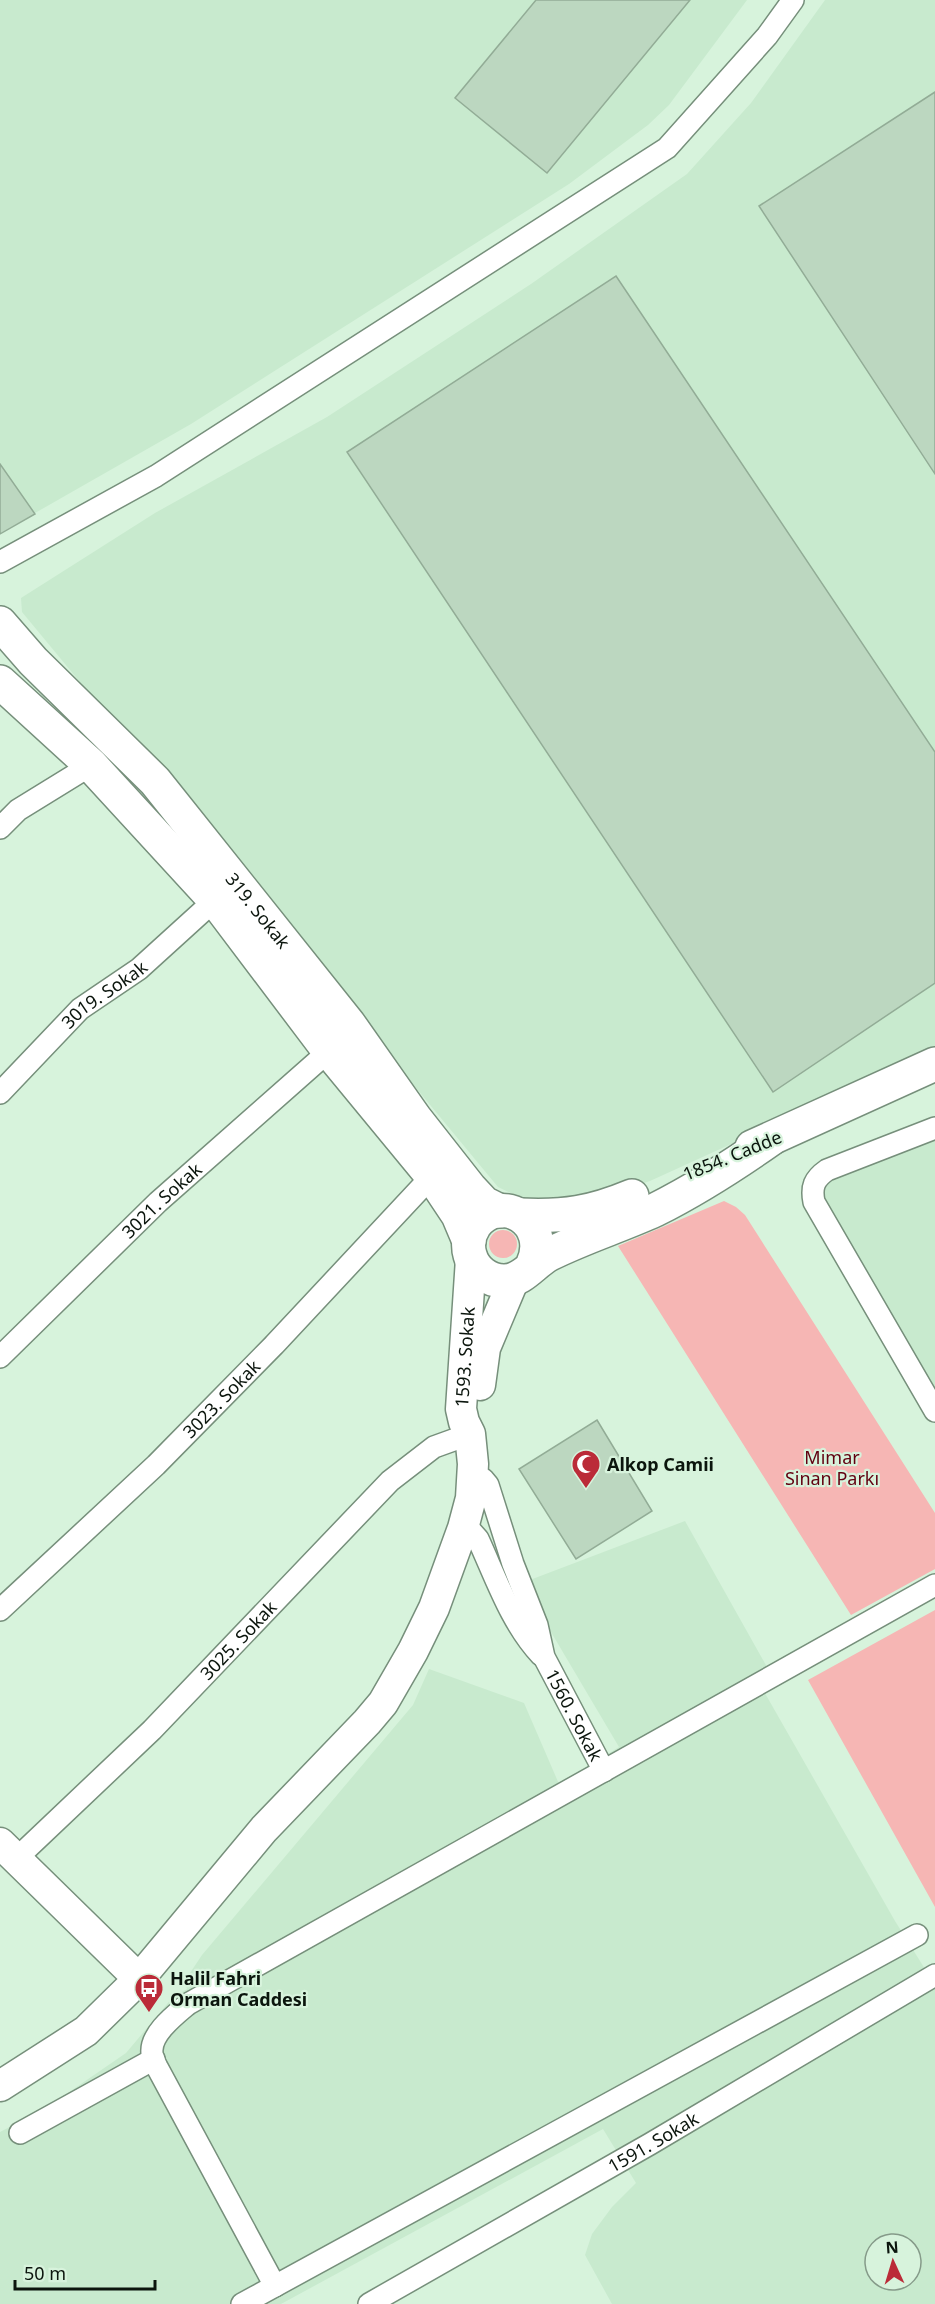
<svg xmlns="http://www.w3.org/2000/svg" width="935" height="2304" viewBox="0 0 935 2304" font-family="'Noto Sans',sans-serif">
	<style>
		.built { fill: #c8eace; fill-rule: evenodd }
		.green { fill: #f6b6b4 }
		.building { fill: #bcd7c0; stroke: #92ac96; stroke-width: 1.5 }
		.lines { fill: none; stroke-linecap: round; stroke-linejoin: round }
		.street-casing { stroke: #768f7b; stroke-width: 24 }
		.secondary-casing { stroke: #768f7b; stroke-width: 33 }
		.primary-casing { stroke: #768f7b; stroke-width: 36 }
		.street { stroke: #fff; stroke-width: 21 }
		.secondary { stroke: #fff; stroke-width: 30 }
		.primary { stroke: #fff; stroke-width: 33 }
		.labels { text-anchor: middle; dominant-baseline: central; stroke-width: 4.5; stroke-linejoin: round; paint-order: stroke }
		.street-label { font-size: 18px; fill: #0b150d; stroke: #d7f3dc }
		.park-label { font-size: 18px; fill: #610010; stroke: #d7f3dc }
		.poi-label { font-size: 18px; font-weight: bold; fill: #0b150d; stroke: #d7f3dc; text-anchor: start }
	</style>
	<rect width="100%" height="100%" fill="#d7f3dc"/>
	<!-- built -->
	<path class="built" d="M0,0H747L669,105L648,125L569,184L191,424L0,533Z
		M825,0H935V1051L650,1181L592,1200H525L498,1187L22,612L21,598L155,513L327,417L531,284L687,174L751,103Z
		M935,1128V1403L814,1182Z
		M685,1521L767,1667L754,1674L895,1921L935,1985V2304H612L585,2255L592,2234L612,2207L636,2183L603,2129L281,2304H0V2132L46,2108L126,2053L173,1997L187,1989L184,1982L202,1955L413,1705L429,1669L524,1703L559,1784L619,1747L522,1583ZM875,2244H911V2280H875Z"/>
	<!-- green -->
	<path class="green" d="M724,1201L736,1207L745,1215L935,1513V1569L851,1615L618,1246Z
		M489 1244a14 14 0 1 1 28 0a14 14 0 1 1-28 0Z
		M935,1610V1907L808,1680Z"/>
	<!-- building -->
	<path class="building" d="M536,0H690L547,173L455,98Z
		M935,92V474L759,206Z
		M616,276L935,752V983L773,1092L347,452Z
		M0,464L35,514L0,534Z
		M597,1420L652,1511L576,1559L519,1469Z"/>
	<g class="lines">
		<!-- street casing -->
		<g class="street-casing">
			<g id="street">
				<path d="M0,562L156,476L667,148L767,36L793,0"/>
				<path d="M0,828L18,810L91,765"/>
				<path id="s1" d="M0,1093L80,1009L139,969L215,900"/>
				<path d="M935,1128L827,1170C814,1179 811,1187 814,1202L935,1411"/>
				<path id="s2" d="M0,1357L158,1202L329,1051"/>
				<path id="s3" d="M472,1475L483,1479L488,1485L513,1564L537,1625L544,1657L604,1771"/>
				<path d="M463,1528L470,1530L478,1539C496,1578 511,1623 541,1655"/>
				<path id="s4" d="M0,1610L156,1465L274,1345L432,1176"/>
				<path id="s5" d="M16,1859L152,1730L390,1481L434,1447L470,1434"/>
				<path d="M20,2133L154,2059"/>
				<path d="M275,2286L157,2067C155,2063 152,2057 152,2053C150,2034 175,2015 188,2004L935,1585"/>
				<path d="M242,2304L917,1935"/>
				<path id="s6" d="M369,2304L650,2144L935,1975"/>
			</g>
		</g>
		<!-- secondary casing -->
		<g class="secondary-casing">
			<g id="secondary">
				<path d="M480,1385L485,1348L514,1279"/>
				<path d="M0,1843L139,1979"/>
				<path id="s7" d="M0,2086L86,2031L139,1979L264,1829L367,1722L383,1703L413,1651L434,1608L463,1528L471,1498L473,1464L470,1434L464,1422L461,1409L471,1259"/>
			</g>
		</g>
		<!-- primary casing -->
		<g class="primary-casing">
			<g id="primary">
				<path id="s8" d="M0,623L33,661L155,781L349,1024L415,1118L470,1188L484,1203L500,1211"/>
				<path d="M0,682L91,765L215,900L329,1051L432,1176L458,1215L469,1241"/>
				<path d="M752,1147L935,1064"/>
				<path d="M520,1215C565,1217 591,1213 632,1196"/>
				<path d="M532,1266C553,1222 500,1191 475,1225C469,1234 467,1245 470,1255C474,1270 488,1281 504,1281C523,1281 534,1262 550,1254C584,1237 620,1226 655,1210C695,1190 734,1165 771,1139"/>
			</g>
		</g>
		<!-- street -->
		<use href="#street" class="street"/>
		<!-- secondary -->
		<use href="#secondary" class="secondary"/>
		<!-- primary -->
		<use href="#primary" class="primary"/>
	</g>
	<!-- icons -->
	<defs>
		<g id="mosque-pin" transform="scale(1.5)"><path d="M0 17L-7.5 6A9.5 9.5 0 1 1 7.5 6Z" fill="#bb2b38" stroke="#d7f3dc"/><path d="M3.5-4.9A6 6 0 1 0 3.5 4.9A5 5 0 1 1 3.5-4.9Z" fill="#fff"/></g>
		<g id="bus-pin" transform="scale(1.5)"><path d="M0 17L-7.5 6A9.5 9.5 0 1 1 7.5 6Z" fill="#bb2b38" stroke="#d7f3dc"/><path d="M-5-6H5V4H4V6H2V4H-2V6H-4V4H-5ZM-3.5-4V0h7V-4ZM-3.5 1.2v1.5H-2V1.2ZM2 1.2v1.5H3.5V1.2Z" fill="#fff"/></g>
	</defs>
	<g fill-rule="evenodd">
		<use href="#mosque-pin" x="586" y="1464"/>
		<use href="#bus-pin" x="149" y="1988"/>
	</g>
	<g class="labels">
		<!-- street labels -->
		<g class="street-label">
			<text stroke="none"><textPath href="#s8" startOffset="387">319. Sokak</textPath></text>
			<text stroke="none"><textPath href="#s1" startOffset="144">3019. Sokak</textPath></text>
			<text transform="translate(732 1155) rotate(-22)">1854. Cadde</text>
			<text stroke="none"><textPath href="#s2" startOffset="225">3021. Sokak</textPath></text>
			<text stroke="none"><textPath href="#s7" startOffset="912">1593. Sokak</textPath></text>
			<text stroke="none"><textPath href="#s4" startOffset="306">3023. Sokak</textPath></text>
			<text stroke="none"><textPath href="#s5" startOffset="312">3025. Sokak</textPath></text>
			<text stroke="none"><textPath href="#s3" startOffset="266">1560. Sokak</textPath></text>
			<text stroke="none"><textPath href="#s6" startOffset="327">1591. Sokak</textPath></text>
		</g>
		<!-- park labels -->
		<g class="park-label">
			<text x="832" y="1457">Mimar<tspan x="832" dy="21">Sinan Parkı</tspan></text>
		</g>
		<!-- poi labels -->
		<g class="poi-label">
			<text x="607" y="1464">Alkop Camii</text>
			<text x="170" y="1978">Halil Fahri<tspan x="170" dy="21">Orman Caddesi</tspan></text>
		</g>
	</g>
	<!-- north arrow -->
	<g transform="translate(893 2262) rotate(356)"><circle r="28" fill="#d7f3dc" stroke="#859a89" stroke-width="1.5"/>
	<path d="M0-4.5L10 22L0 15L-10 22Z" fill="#bb2b38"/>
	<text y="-9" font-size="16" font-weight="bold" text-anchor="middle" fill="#0b150d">N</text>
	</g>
	<!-- scale -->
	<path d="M15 2280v9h140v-9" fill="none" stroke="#0b150d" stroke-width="3"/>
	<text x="24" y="2280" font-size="18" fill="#0b150d" stroke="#d7f3dc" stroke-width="4.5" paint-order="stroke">50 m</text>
</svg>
